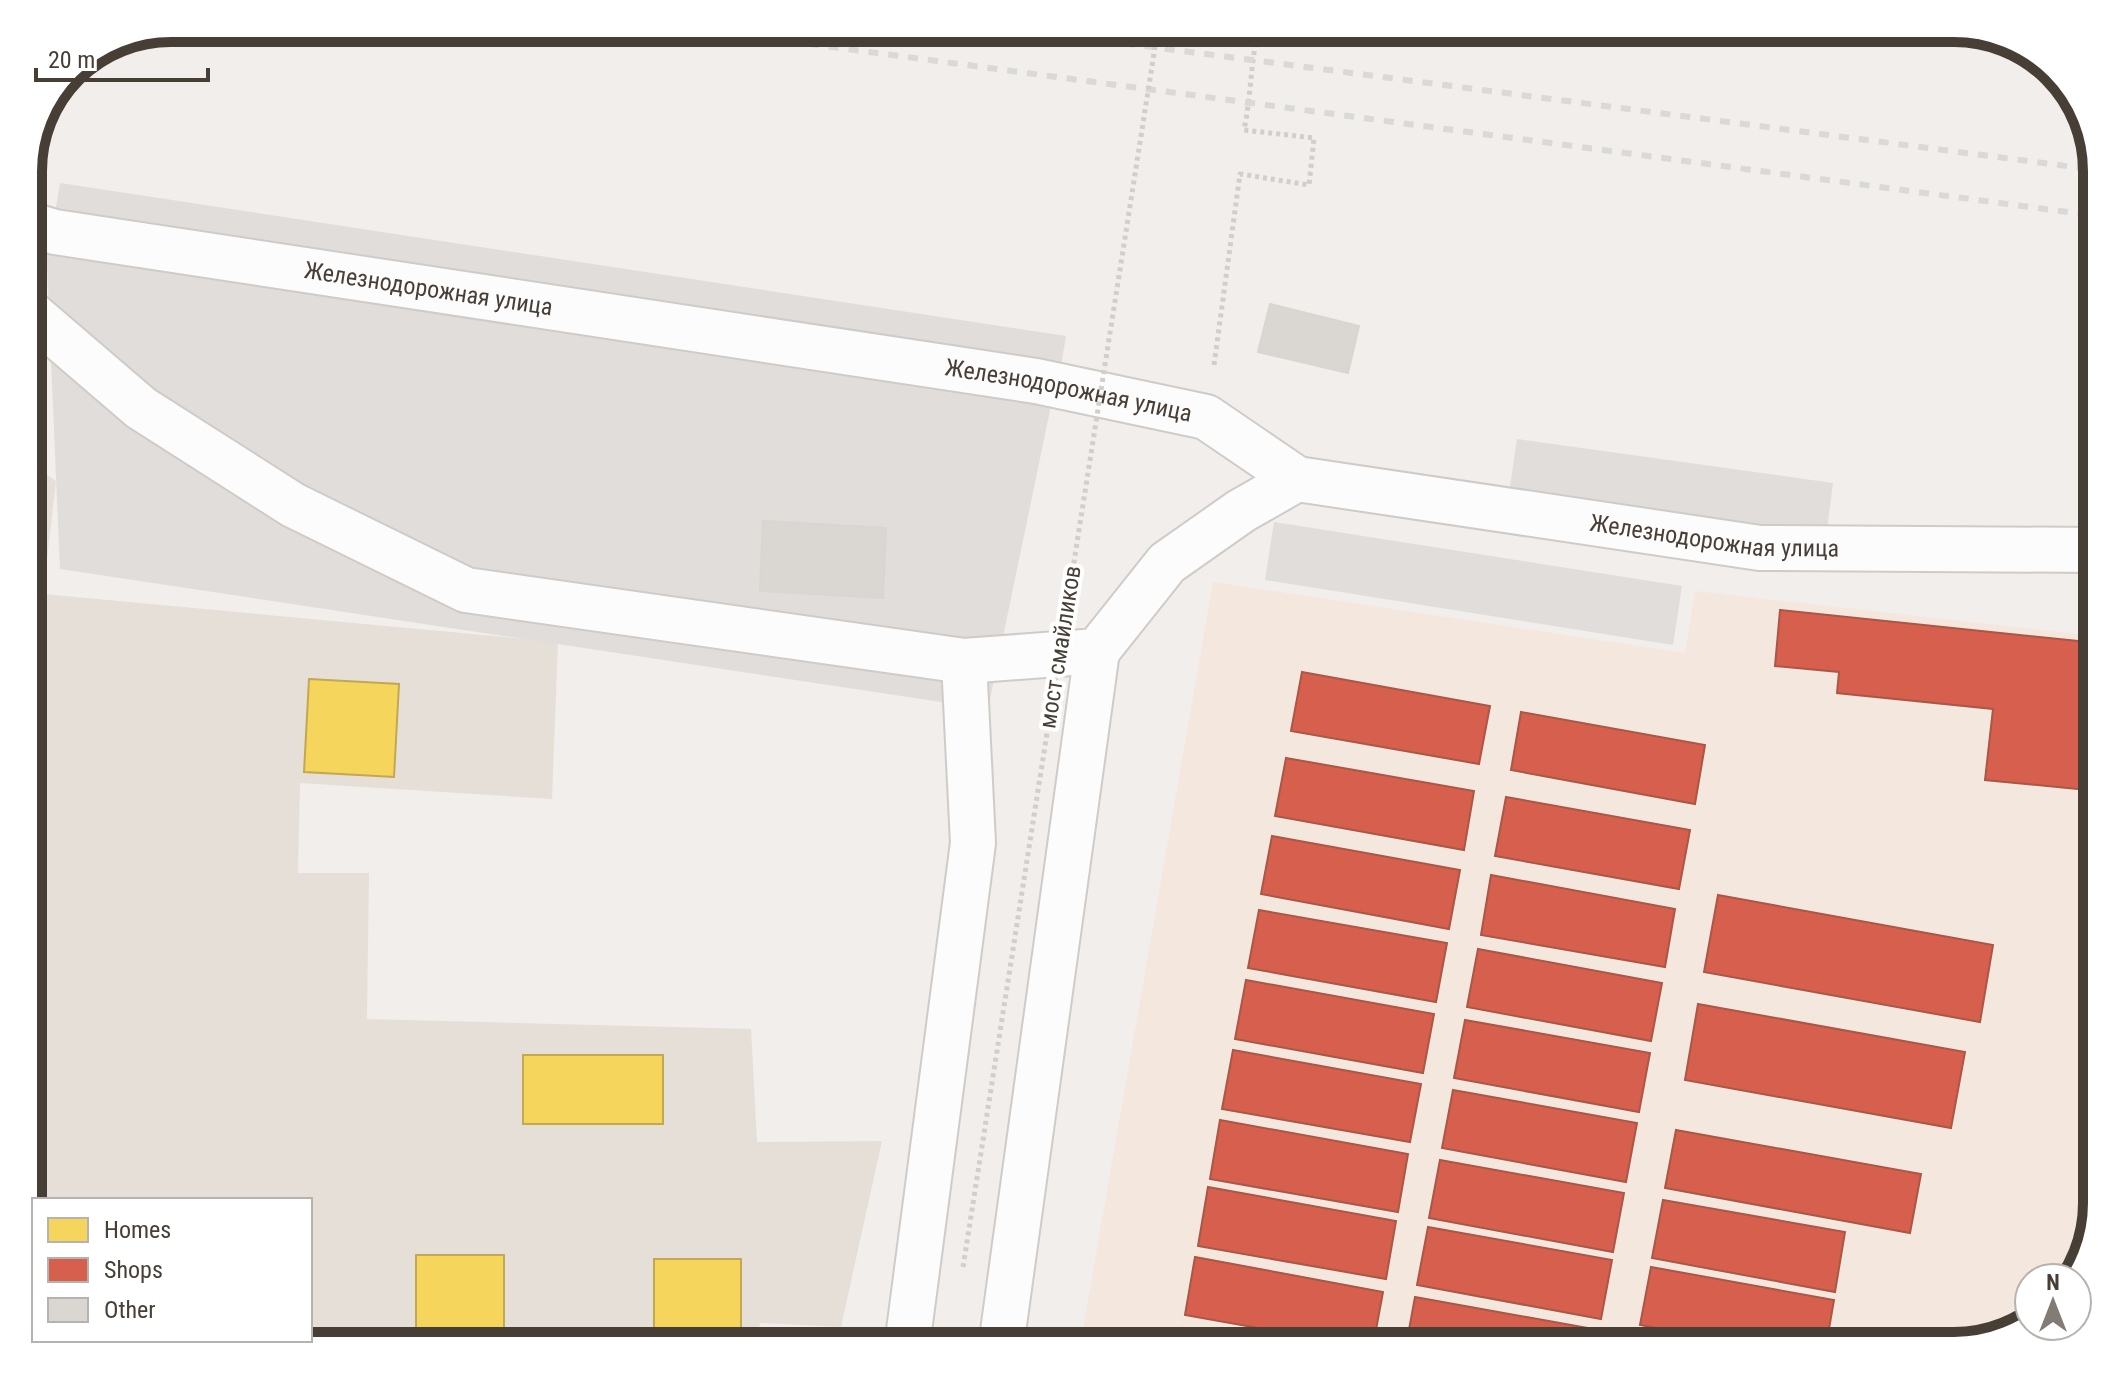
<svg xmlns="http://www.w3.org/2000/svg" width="2125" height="1374" viewBox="0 0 2125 1374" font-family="'Roboto Condensed',sans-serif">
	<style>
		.residential { fill: #e5dfd8 }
		.commercial { fill: #f4e8de }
		.parking { fill: #e0ddda }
		.homes { fill: #f6d55c; stroke: #c2a851; stroke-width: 2 }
		.shops { fill: #d6604d; stroke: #ab5646; stroke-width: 2 }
		.building { fill: #dad7d3; stroke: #d9d5d0; stroke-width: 2 }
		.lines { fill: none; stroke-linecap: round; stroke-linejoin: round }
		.minor-casing { stroke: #cfccc8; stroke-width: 48 }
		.path { stroke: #d1cecb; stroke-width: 5; stroke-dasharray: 4 4; stroke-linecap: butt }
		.minor { stroke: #fdfcfc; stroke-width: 44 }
		.rail { stroke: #d9d9d8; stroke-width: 6; stroke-dasharray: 10 10; stroke-linecap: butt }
		.path-bridge { stroke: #d1cecb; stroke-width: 5; stroke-dasharray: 4 4; stroke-linecap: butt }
		.labels { text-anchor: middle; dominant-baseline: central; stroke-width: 8; stroke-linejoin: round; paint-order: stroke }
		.street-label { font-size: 24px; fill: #473f36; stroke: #fff }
		.rim { fill: none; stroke: #473f36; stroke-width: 10 }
	</style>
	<rect width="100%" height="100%" fill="#f1eeeb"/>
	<!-- residential -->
	<path class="residential" d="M28,462L56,481L43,594L558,642L552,799L300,783L298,873H369L367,1019L751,1029L757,1142L882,1141L841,1327L760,1323L756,1346H171L151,1340H310V1200H34V1231L28,1212Z"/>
	<!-- commercial -->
	<path class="commercial" d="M1213,582L1685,653L1695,591L2097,636V1203L2074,1278H2029V1323L2025,1327L1954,1346H1080Z"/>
	<!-- parking -->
	<path class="parking" d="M60,183L1066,336L1059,378L53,225Z
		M46,243L1053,396L988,709L60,569Z
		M1517,439L1833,483L1826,537L1509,493Z
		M1274,522L1682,586L1673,645L1265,580Z"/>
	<!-- homes -->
	<path class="homes" d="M309,679L399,684L394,777L304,772Z
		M523,1055H663V1124H523Z
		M416,1255H504V1346H416Z
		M654,1259H741V1346H654Z"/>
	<!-- shops -->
	<path class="shops" d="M1780,610L2097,643V791L1985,780L1993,709L1837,693L1839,672L1775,666Z
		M1302,672L1490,706L1479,764L1291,731Z
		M1521,712L1705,745L1695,804L1511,770Z
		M1286,758L1474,791L1464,850L1275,816Z
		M1506,797L1690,830L1679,889L1495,856Z
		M1272,836L1460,870L1449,929L1261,894Z
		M1491,875L1675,909L1665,967L1481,935Z
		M1718,895L1993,945L1980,1022L1704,972Z
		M1259,910L1447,943L1436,1002L1248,968Z
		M1478,949L1662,983L1651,1041L1467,1007Z
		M1246,980L1434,1014L1423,1073L1235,1039Z
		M1698,1004L1965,1052L1951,1128L1685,1080Z
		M1465,1020L1650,1053L1639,1112L1454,1078Z
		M1233,1050L1421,1084L1410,1142L1222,1109Z
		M1453,1090L1637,1123L1626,1182L1442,1148Z
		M1220,1120L1408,1154L1398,1212L1210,1179Z
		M1676,1130L1921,1174L1910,1233L1665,1188Z
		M1440,1160L1624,1193L1613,1252L1429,1218Z
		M1208,1187L1396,1221L1386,1279L1198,1246Z
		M1663,1200L1845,1232L1835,1292L1652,1258Z
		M1428,1227L1612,1260L1601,1319L1417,1285Z
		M1195,1257L1383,1292L1373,1346H1360L1185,1315Z
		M1651,1267L1834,1300L1826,1346H1753L1640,1325Z
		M1415,1297L1599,1330L1596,1346H1406Z
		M1183,1328L1282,1346H1179Z
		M1638,1338L1684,1346H1636Z"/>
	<!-- building -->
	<path class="building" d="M1270,304L1359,326L1348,373L1258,352Z
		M763,521L886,528L883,598L760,591Z"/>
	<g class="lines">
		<!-- minor casing -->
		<g class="minor-casing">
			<g id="minor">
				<path id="s1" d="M28,224L55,232L1036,381L1206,417L1297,479L1760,548L2097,550"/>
				<path d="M28,311L141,408L293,505L466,590L964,661L1097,651L1167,563L1241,511L1297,479"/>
				<path d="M907,1346L973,843L964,661"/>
				<path d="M1001,1346L1097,651"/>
			</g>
		</g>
		<!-- path -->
		<path class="path" d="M1214,365L1240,174L1309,185L1314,138L1244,130C1251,96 1251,62 1258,28"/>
		<!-- minor -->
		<use href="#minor" class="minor"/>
		<!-- rail -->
		<path class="rail" d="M690,28L2097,216
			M1006,28L2097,170"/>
		<!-- path-bridge -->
		<path class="path-bridge" d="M963,1267L1158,28"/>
	</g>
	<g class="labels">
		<!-- street labels -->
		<g class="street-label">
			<text stroke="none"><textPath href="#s1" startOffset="406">Железнодорожная улица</textPath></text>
			<text stroke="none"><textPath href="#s1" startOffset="1054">Железнодорожная улица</textPath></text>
			<text stroke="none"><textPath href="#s1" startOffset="1726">Железнодорожная улица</textPath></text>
			<text transform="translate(1060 647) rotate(-81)">мост смайликов</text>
		</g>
	</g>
	<!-- crop -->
	<path d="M0 0H2125V1374H0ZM171 42H1954A129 129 0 0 1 2083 171V1203A129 129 0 0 1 1954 1332H171A129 129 0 0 1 42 1203V171A129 129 0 0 1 171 42Z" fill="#fff" fill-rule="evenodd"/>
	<path class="rim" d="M171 42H1954A129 129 0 0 1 2083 171V1203A129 129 0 0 1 1954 1332H171A129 129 0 0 1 42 1203V171A129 129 0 0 1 171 42Z"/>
	<!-- legend -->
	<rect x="32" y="1198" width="280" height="144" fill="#ffffff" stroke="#b5b2af" stroke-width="2"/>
	<rect x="48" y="1218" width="40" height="24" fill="#f6d55c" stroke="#b5b2af" stroke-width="2"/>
	<text x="104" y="1238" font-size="24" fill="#473f36">Homes</text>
	<rect x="48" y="1258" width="40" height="24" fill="#d6604d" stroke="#b5b2af" stroke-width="2"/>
	<text x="104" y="1278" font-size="24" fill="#473f36">Shops</text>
	<rect x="48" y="1298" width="40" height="24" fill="#dad7d3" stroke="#b5b2af" stroke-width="2"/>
	<text x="104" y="1318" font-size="24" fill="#473f36">Other</text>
	<!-- north arrow -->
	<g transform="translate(2053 1302)"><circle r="38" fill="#ffffff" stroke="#b5b2af" stroke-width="2"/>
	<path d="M0-6L14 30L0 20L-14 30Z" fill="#827c75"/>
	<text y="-12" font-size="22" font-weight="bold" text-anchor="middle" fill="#473f36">N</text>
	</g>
	<!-- scale -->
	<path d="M36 68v12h172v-12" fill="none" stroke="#473f36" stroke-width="4"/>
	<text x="48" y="68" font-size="24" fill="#473f36" stroke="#ffffff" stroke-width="6" paint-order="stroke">20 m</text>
</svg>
